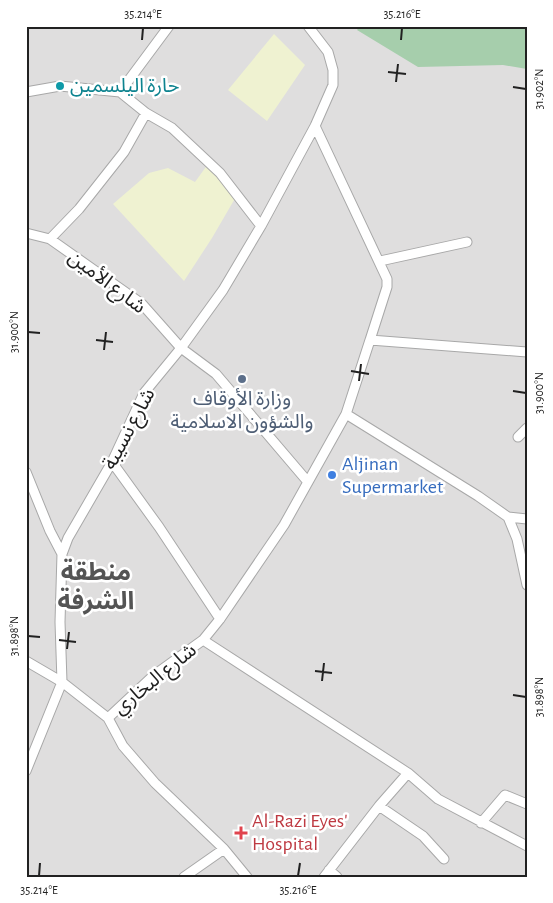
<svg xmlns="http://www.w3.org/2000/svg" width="553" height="903" viewBox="0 0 553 903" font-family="'Alegreya Sans','Noto Sans Arabic',sans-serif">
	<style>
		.residential { fill: #dfdede }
		.farmland { fill: #eff2d1 }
		.cemetery { fill: #a6ceac }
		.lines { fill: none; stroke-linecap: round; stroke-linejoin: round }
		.minor-casing { stroke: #a8a8a8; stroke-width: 11 }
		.minor { stroke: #fff; stroke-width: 9 }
		.ticks { fill: none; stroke: #212121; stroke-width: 2 }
		.culture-dot { fill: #0f9aa8; stroke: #fff; stroke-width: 2 }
		.service-dot { fill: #5c6f8a; stroke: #fff; stroke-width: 2 }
		.shop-dot { fill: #3f7fe0; stroke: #fff; stroke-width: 2 }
		.health-dot { fill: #e0444e; stroke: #fff; stroke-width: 2 }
		.labels { text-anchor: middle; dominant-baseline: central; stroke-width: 5; stroke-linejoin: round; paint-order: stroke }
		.culture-label { font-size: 20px; fill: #0d838f; stroke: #fff; text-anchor: start }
		.street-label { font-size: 20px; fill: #212121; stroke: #fff }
		.service-label { font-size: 20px; fill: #4e5e75; stroke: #fff }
		.shop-label { font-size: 20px; fill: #366cbe; stroke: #fff; text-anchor: start }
		.health-label { font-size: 20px; fill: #be3a42; stroke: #fff; text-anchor: start }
		.district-label { font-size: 25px; font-weight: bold; fill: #545454; stroke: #fff }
		.neatline { fill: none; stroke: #212121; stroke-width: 2 }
		.ticks-label { font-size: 12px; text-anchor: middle; fill: #212121 }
	</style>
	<rect width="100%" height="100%" fill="#f2efe7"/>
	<!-- residential -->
	<path class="residential" d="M26,26H527V877H26Z"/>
	<!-- farmland -->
	<path class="farmland" d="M274,34L305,65L267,121L228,90Z
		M208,164L237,195L212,238L184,281L113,204L149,173L168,168L195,182Z"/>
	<!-- cemetery -->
	<path class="cemetery" d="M360,26H527V69L503,65L418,67L357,30Z"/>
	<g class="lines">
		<!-- minor casing -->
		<g class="minor-casing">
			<path id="minor" d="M26,92L60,86L120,92L146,113L172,128L220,173L261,226
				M120,92L169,26
				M315,126L387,279V287L370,340
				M26,233L50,239L142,304L181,348L216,374L308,482
				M50,239L79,209L124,152L146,113
				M380,261L467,242
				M346,414L478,496L508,517L527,519
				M518,437L527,428
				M112,462L159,527L220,619
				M26,472L50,531L62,554
				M508,517L517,539L527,585
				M203,640L220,619L284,525L346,414L370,340L527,352
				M26,661L62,682
				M62,682L60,622L62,554L68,538L112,462L144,393L181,348L223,290L261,226L315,126L333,85V70L328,52L308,26
				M108,718L123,746L155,783L224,849
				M26,771L62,682L108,718L153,676L203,640L408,773
				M379,806L423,836L444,859
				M481,823L505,795L527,804
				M329,870L337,877
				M184,877L224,849L247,877
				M324,877L379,806L408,773L438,799L527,846"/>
		</g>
		<!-- minor -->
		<use href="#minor" class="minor"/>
	</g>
	<!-- ticks -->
	<path class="ticks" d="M142,40L143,28M401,40L402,28M388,72L406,74M396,82L398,64M513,87L526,89M28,332L40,333M96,340L113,342M104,350L106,332M351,371L369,374M359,381L361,364M513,391L526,393M28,636L40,637M59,640L76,642M67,649L69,632M315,671L332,673M322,681L324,663M513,695L526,697M39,876L40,863M298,876L300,863"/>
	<!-- markers -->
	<circle class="culture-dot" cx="60" cy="86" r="5"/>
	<circle class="service-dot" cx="242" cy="379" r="5"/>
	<circle class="shop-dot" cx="332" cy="475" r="5"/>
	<path class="health-dot" d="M238.5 825.5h5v5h5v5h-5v5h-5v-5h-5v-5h5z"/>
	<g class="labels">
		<!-- culture labels -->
		<g class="culture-label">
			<text x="70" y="86">حارة اليلسمين</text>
		</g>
		<!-- street labels -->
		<g class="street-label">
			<text transform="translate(107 282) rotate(37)">شارع الأمين</text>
			<text transform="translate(129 429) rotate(-62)">شارع نسيبة</text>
			<text transform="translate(155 679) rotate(-39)">شارع البخاري</text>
		</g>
		<!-- service labels -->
		<g class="service-label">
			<text x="242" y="399">وزارة الأوقاف<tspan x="242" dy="23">والشؤون الاسلامية</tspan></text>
		</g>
		<!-- shop labels -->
		<g class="shop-label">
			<text x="342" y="464">Aljinan<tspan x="342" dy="23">Supermarket</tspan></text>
		</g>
		<!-- health labels -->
		<g class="health-label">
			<text x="252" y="821">Al-Razi Eyes'<tspan x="252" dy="23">Hospital</tspan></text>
		</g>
		<!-- district labels -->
		<g class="district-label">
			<text x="96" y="572">منطقة<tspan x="96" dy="29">الشرفة</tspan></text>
		</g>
	</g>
	<!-- border -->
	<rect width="553" height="903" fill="none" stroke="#ffffff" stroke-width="55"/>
	<rect x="28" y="28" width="498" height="848" class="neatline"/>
	<g class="ticks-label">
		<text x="143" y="18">35.214°E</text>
		<text x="402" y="18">35.216°E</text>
		<text transform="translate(539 89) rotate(-90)" y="4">31.902°N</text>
		<text transform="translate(14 332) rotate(-90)" y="4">31.900°N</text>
		<text transform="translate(539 393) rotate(-90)" y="4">31.900°N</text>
		<text transform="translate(14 636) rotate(-90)" y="4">31.898°N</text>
		<text transform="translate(539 697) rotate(-90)" y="4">31.898°N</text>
		<text x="39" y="894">35.214°E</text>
		<text x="298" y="894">35.216°E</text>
	</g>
</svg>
